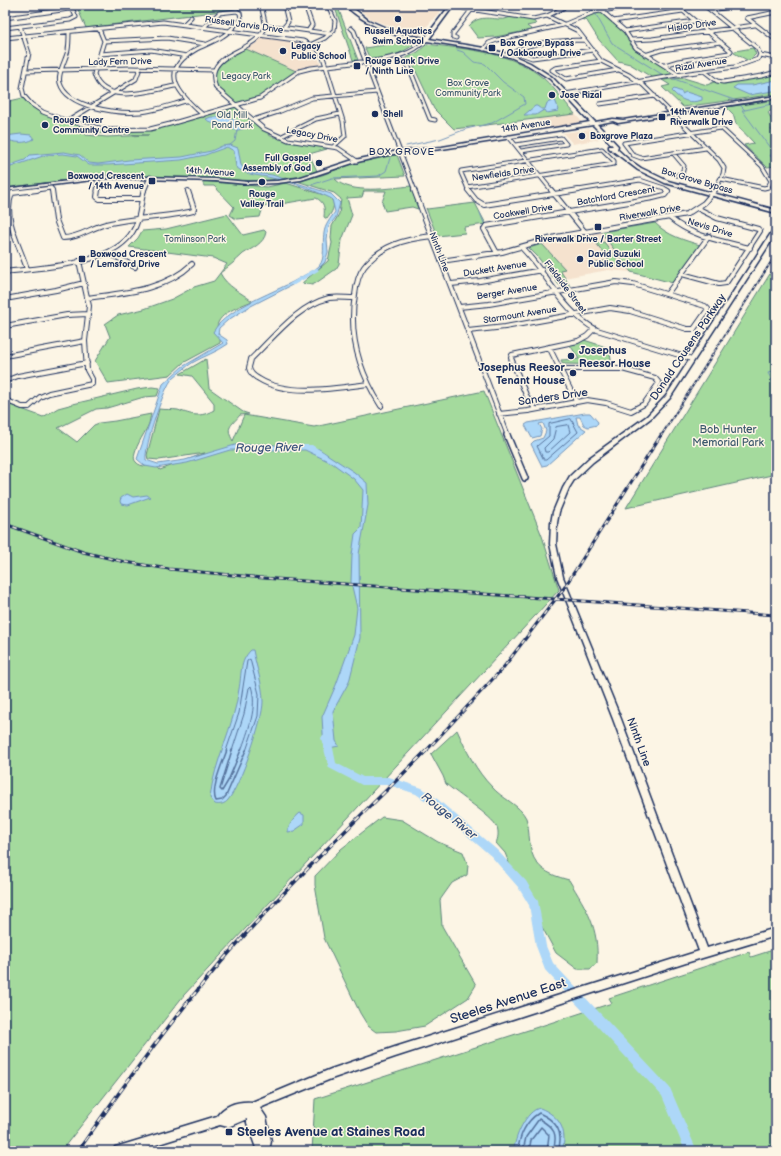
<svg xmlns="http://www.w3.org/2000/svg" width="781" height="1156" viewBox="0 0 781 1156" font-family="'Balsamiq Sans',sans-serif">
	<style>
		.built { fill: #f5e2ce }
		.green { fill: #a4da9d; stroke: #60847e; fill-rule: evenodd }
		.water { fill: #add7f8; stroke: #7394ba }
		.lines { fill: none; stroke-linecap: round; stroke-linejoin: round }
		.shore-far1 { stroke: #55729c; stroke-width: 1 }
		.shore { stroke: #55729c; stroke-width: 1.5 }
		.stream { stroke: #7394ba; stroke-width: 1 }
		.river { fill: #add7f8; fill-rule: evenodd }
		.street-far2-casing { stroke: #1b2f5e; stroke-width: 5 }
		.street-far1-casing { stroke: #1b2f5e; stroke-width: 6 }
		.street-casing { stroke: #1b2f5e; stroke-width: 8 }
		.secondary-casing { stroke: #1b2f5e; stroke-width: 3 }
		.street-far2 { stroke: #fcf5e5; stroke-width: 3 }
		.street-far1 { stroke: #fcf5e5; stroke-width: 4 }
		.street { stroke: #fcf5e5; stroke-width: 5 }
		.secondary { fill: #fcf5e5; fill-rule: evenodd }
		.rail-far2-casing { stroke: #1b2f5e; stroke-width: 2 }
		.rail-far1-casing { stroke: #1b2f5e; stroke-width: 3 }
		.rail-casing { stroke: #1b2f5e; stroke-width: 3.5 }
		.rail-far2 { stroke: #fcf5e5; stroke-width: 1; stroke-dasharray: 2.5; stroke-linecap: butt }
		.rail-far1 { stroke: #fcf5e5; stroke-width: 1.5; stroke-dasharray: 4.5; stroke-linecap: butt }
		.rail { stroke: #fcf5e5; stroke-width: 2; stroke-dasharray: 6; stroke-linecap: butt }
		.poi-dot { fill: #1b2f5e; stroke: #fcf5e5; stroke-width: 1.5 }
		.labels { text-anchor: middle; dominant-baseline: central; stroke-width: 3; stroke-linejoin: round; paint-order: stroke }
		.far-street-label { font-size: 9px; fill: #1b2f5e; stroke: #fcf5e5 }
		.far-poi-label { font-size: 9px; font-weight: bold; fill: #1b2f5e; stroke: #fcf5e5; text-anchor: start }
		.far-park-label { font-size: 9px; fill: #3d5a6e; stroke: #fcf5e5 }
		.far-neighbourhood-label { font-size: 10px; letter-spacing: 1px; fill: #1b2f5e; stroke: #fcf5e5 }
		.street-label { font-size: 11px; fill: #1b2f5e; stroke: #fcf5e5 }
		.poi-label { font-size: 11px; font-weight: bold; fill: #1b2f5e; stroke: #fcf5e5; text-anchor: start }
		.park-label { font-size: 11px; fill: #3d5a6e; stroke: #fcf5e5 }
		.water-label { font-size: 12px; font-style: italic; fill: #38517d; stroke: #fcf5e5 }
		.near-street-label { font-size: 13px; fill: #1b2f5e; stroke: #fcf5e5 }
		.near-poi-label { font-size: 13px; font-weight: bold; fill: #1b2f5e; stroke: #fcf5e5; text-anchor: start }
	</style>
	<rect width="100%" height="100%" fill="#fcf5e5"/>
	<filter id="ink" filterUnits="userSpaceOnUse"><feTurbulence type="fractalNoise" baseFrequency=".025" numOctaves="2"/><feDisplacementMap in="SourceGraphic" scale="8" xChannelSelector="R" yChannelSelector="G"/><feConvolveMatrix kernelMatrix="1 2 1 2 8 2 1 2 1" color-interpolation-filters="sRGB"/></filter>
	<g filter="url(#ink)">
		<!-- built -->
		<path class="built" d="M361,5H445L419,36L400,30L371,19L361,11Z
			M262,36L300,42L308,46L314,50L321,64L294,70L246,49L256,43Z
			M575,114L583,123L555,127L543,131L537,119Z
			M590,129L599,139L573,144L563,133Z
			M601,232L631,272L608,270L564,278L570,286L566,287L559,285L537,256L529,248L559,240Z"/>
		<!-- green -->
		<path class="green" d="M76,5H270L86,28Z
			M334,5H337L358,60H353Z
			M601,12L624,32L630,44L634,49L674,74L653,78L630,64L618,61L599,40L587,21L581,19Z
			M511,16L533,20L536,24L527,26L532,30L495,37L478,38L469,26C482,10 502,25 511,16Z
			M409,41L413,45C404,52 381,64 369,57L365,48Z
			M427,44C464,49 507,51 538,74C553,85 563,100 575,114L454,129L434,109L411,61L404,59L418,52Z
			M753,48L756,54L749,61L734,53L735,51Z
			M246,49L296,71L260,98L237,104C231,99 221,94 218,87C206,68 232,53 246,49Z
			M776,74V94L683,107L662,87L670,85L662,80L684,78L707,85L714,82L725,84Z
			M23,98C36,112 50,117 68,122C133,142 173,125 235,107L269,133L268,135C287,142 307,144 327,146V149L309,154L317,171L305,176L260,181L107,175L5,188V102ZM81,130L92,133L149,135L107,137L86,135Z
			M776,100V109L768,112L774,125L771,130L776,133V166L767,167L744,145L754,143L736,124L733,114L726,107Z
			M397,155L405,176L335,179C350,195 390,188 411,186L418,209L412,207L385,211L382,202L386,191H364L362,197L347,198L352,215L342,240L339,264L336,269L316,283L312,285L302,283L328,261L332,243L331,238L332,226L339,214L341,199L334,193L297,181L322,175L365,159Z
			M202,181L267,187L286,183L327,196C338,202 333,211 327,219L324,217C325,207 324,202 316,198L263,207L260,217L236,219L230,215L234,207L214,186H204Z
			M475,203L486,224L464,227L465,233L437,236L426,208L427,209Z
			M227,214L243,235L264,230L266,232C264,244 252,248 243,254C236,261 228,267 220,273C227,287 241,292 252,301C241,306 218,313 217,327C217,333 221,337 220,343L183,363L170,375L108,383L95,361L110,337L105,324L118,315L144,309L172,299L194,287L214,281L227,264L213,258L129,247L138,238L142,231L166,229Z
			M655,223C668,236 684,240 700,245L673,283L631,272L601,232Z
			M604,242L621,264L598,267L595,264L596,263L609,260L596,243Z
			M542,244L565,269L560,270L570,286L566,287L559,285L537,256L529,248Z
			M776,264V474L626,508Z
			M584,340L609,348L612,365L563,364L561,360L579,359L570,345Z
			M206,359L209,388L243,412L249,414L240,415C231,426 225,427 233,441L244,415L314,427L484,391L542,536L559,590L184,995L61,1151H5V403L43,417L58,408L73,404L137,389L152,387L160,388L157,396L144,397L107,408L96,409L58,428L77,442L94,425L99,423L115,421L151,414C150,417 150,422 148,426C145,433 129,455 136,462C141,468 151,466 157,466L160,470L205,453L159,460L148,459L147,455L159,409C165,410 172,409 178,410C192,415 200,418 214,410V403L192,376L180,374Z
			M457,730C466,750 476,771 492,787C501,798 520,805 526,818C531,833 527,850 537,863C544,873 558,877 569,880C587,910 599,927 597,963L590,969H577L556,953L513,873L505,853L496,843C498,839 499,832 497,827C493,817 456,793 446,784L443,776L431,754Z
			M382,817L402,820L438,842L463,852L468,865L467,875L452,883L440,900L442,926L476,985L468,998L425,1026L396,1031L376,1032L368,1026L360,1013L324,938L315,885V876L341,849Z
			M776,949V1151H312L315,1099L612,1003L609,998L749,952L751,957Z"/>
		<!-- water -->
		<path class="water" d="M776,80V89L773,91L749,95L733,88L737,85H752Z
			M674,89L682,92V94L686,92L702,97V100C690,104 681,101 672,91Z
			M555,100L559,110L558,111L547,113L545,110L542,111L536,115H524L535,106H537L541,109H545L547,103Z
			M211,117C224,117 237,117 247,127C233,134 232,127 221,125C215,124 211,124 206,119Z
			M21,134L31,135L34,139C25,144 15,143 5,139V136Z
			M230,145L238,148L241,165L244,169L254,173L272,175L331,194L340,203L336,217L329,226L327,239L328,252L325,262L316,271L292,285L249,307L228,320L219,328L218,334L227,340L228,344C217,352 204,356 192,363C186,367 179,373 173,378C164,386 144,447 146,460L158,464L185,460L235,445L263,444L319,449L354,472L367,483L368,505L359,554L360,638L349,682L333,711L336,741L339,746L324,749L322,717L336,685L354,635L357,608L351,582L352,555L355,534L361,528L363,490L354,479L332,463L305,450H230L187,463L156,468L145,466L137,459L163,384L182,367L223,343L213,332C228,306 278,292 303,276C308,273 315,270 319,266C326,258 322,244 324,233C325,225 330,219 335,212L332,199C317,191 289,181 272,178C260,175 246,176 236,167L234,151L227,147L205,155L181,160L108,165H89L77,156L63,154L46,155L5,169V167L25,160L30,155L64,152L80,155L89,163L98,164L129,160L182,157L211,151L222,146Z
			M585,413H590L598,422L597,425L588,427L584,425L580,417H576L578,425L586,430L547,465L542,466L531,444L534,441L543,438L546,431L543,423L539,424L542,429L540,436L532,438L525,425L528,423Z
			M127,494L133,497L147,495L150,497L128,505L121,504L120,501L121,498Z
			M251,650H253C256,667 263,684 263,702C263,720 240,786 228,800C225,804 220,805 215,804L210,798C214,761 234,727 239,689C242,674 239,662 251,650Z
			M300,813L304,815V824L294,831L288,832C288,825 295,817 300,813Z
			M540,1108C560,1116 568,1131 562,1151H514C514,1139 526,1110 540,1108Z"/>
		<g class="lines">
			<!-- shore-far1 -->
			<path class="shore-far1" d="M571,419L578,432L546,460H544L537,446L549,436V424Z
				M568,425L570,432L548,452H545L544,448L553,439L556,427Z
				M226,751L239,713L247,661L250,659L259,694L258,716L246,751
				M232,751L244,714L249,688L251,686C258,707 248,731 241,751"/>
			<!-- shore -->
			<path class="shore" d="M227,750C223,762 210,789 216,801L222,800L226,796L246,750
				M232,750L220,789L222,791L228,781L241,750
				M518,1151C519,1136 526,1121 539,1113C557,1121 564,1132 558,1151
				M523,1151L526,1137L539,1119C555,1128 558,1134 553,1151
				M529,1151L531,1140L541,1127L549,1135L547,1151"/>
			<!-- stream -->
			<path class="stream" d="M582,5L592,10
				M595,13L612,43L663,75
				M674,79L737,101
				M739,104L745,110H742L773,152L770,156L776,159
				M745,110L776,103
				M229,146L235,141L237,130
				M406,146L440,139L466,129L492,123L525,104L524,97L503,82L485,64L474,62L463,52L457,50
				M308,186L332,178L378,176L386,171L390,158
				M480,213L484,223
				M776,370L768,373L776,388"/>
			<!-- river -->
			<path class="river" d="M316,268L319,270L318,271L294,285H290L289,284Z
				M289,445H312L326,454L322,456L310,449H289L288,447Z
				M326,734L329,735L331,738L336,763L363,777H389L422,788L436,798L497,850L526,881L538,901L546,946L553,963L670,1088L697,1151H685L662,1096L545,970L536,946L529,905L518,887L491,856L430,804L416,794L389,785H362L329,768L321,738L323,735Z"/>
			<!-- street-far2 casing -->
			<g class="street-far2-casing">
				<path id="street-far2" d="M284,5L288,22L284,27
					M305,5L312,25L308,31
					M461,5L460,7L463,8L533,19L547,16L563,8L557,5
					M519,5H535
					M595,5L625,31L636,48L679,75
					M262,9L266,27
					M710,10L744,5
					M776,12L747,18L776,40
					M547,16L578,31L601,61L629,75L643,85L719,160L724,168L723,174L714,191
					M5,18L69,9L73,10L76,17L70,20L5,28
					M613,21L683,11
					M184,24L191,17
					M20,26L29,53L22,88L24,96L31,104L43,112L61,119L108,130L150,129L170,124L260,98L299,71L311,68L361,62L366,63
					M266,27C262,34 256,41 248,45C237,52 217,58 214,72C213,78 214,83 216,88L264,129L288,140L338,148L357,161
					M266,27H280L331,34
					M351,28L354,31L415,191
					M99,29L104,41L94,74C103,107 153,90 175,86
					M625,31L695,21
					M69,32C69,38 69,44 68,50C66,60 57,73 60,83C67,108 119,114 141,112C157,110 171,105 186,101
					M5,38L163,22L303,41L317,48L323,57L343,121L345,136L334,146
					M456,38L453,37V34L472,9
					M630,40L652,39L755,25
					M104,41L167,38L205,44
					M310,45L325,38L334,30L335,21L328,5
					M484,49L489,43L497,40L563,25L594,12L642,5
					M515,52L532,58L593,50
					M515,52C535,40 562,41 585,40
					M100,54L151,50L187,56
					M645,55L661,50L721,42
					M760,55L776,58
					M398,57L409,67L430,119L435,120
					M601,61L555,68L552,70L566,79L618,70
					M364,63C386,58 408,58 425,41
					M665,65L678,61L729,53L731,51L676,5
					M26,71L131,68L214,70
					M704,71L717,81L723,82L762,76L776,72
					M565,94L689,73L735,67L758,59L760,54L757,48L704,5
					M600,104L655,96
					M203,115C180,95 157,72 195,50C204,45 214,42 223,36C230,32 235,25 241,19L240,13L237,11L219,13L204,27
					M253,120L278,112L312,98L377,92
					M68,121L136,79L140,68
					M280,137L316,119L340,114
					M509,137L552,191
					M516,145L561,138L566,144L521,151
					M706,148L641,158L633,155L624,143L721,128L762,166L771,181L768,187L764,188L721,179
					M673,153L684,166L682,174L677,175
					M467,187L614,164V161L602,149L461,171V173L469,191
					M29,191L51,188L52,191
					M97,191L98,183
					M144,191L150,177
					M572,191L640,180L664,188L668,191"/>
			</g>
			<!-- street-far1 casing -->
			<g class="street-far1-casing">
				<path id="street-far1" d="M52,190L56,220L63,238C80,238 93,226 110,223C137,217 166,218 193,211L194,209L188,191
					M98,190L97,197L100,199H141
					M414,190L508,436
					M468,190L476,200L484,205L579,190
					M551,190L585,232
					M670,218C692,237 722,241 750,248
					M521,247C548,274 562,312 597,330L692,359
					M109,253L135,267
					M497,253L484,229L486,226L653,198L665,195L668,191L666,190
					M441,261L502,252L556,237L687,214L704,203L715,190
					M27,269C20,246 2,218 12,193L37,190
					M5,272C41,267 113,266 133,231C141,219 140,203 144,190
					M682,274L719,284L726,283L760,231L758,229L717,218L699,209
					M451,284L480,281L542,270
					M667,294L709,236
					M87,298C123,293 164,291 192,264
					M354,298C346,298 337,297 329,298C297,306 274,337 251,359C251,361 249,366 249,368C250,373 255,377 259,379C287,397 337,388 368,384
					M5,299L56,290L84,283
					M459,307L489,304L616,282L633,284L705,306L708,309L694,329H687L630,311L610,308L505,327L468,331
					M5,326L67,315L88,314
					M549,347L576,401
					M5,356L85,341
					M5,381L18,376L87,363
					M5,400L22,407H29L40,397L49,393L92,384V379L87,370L85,341L89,306L79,261
					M381,406C360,373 348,335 355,295C356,286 358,275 364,267C381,245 406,239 432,236
					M535,409L526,395L511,358L512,355L578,341L587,336L594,329
					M499,414L528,411L587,400L606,403L631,411L644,404L659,383L655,378L622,369H560"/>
			</g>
			<!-- street casing -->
			<g class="street-casing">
				<path id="street" d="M507,435L525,478"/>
			</g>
			<!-- secondary casing -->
			<g class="secondary-casing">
				<path id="secondary" d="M345,5H349L368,20L400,34L425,38L450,5H454L429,39L484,48L512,55L530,63L552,77L595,122L613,119L623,120L776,96V98L618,123L613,121L597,124L618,146L617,149L628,159L641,168L668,181L776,210V213L665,183L638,170L609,148V146H613L593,125L442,149L393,154L353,163L301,180L277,183L248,184L215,181L108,178L5,191V189L108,176L215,179L248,182L277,181L298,178L350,161L393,152L442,147L590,122L550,79L528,65L510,57L484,50L427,41L425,42L423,41L424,40L406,37L403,38C382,29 361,22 345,5Z
					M776,228V234L670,398L651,418L593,462L574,480L569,488L559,512L557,523L556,544L563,577L621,719L707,948L776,928V936L689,962L395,1057L331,1079L267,1105L260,1108L266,1117L271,1141L269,1151H257L247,1123V1119L228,1127L220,1125L136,1151H114L115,1147L119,1146L217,1116C225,1105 238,1101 252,1102L331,1069L395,1047L699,951L613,719L557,577L550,544L551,523L553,512L563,488L570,476L589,458L647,416L666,396L773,230Z"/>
			</g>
			<!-- street-far2 -->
			<use href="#street-far2" class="street-far2"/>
			<!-- street-far1 -->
			<use href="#street-far1" class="street-far1"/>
			<!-- street -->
			<use href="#street" class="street"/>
			<!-- secondary -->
			<use href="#secondary" class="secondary"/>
			<!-- rail-far2 casing -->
			<g class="rail-far2-casing">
				<path id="rail-far2" d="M661,436L776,254"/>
			</g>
			<!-- rail-far1 casing -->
			<g class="rail-far1-casing">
				<path id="rail-far1" d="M5,524L83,552L125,562L169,569L263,578L776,615
					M426,751L503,668L564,588L661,435"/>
			</g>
			<!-- rail casing -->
			<g class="rail-casing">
				<path id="rail" d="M78,1151C125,1083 174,1016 228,954C291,882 360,817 427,750"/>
			</g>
			<!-- rail-far2 -->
			<use href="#rail-far2" class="rail-far2"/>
			<!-- rail-far1 -->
			<use href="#rail-far1" class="rail-far1"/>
			<!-- rail -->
			<use href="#rail" class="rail"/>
		</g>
	</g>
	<!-- markers -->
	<g class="poi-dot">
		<circle cx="398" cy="19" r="4"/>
		<rect x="488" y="44" width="8" height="8" rx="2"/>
		<circle cx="283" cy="51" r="4"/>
		<rect x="353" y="62" width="8" height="8" rx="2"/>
		<circle cx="552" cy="95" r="4"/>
		<circle cx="375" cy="114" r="4"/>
		<rect x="658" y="113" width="8" height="8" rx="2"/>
		<circle cx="45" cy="125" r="4"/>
		<circle cx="582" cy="136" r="4"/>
		<circle cx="319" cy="163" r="4"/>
		<rect x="148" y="177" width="8" height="8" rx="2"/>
		<circle cx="262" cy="182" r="4"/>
		<rect x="594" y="223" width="8" height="8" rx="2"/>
		<rect x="78" y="255" width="8" height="8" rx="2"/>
		<circle cx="580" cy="259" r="4"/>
		<circle cx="571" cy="356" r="4"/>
		<circle cx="573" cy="373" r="4"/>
		<rect x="225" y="1128" width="8" height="8" rx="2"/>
	</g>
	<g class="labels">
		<!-- far-street labels -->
		<g class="far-street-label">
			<text transform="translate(244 25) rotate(8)">Russell Jarvis Drive</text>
			<text transform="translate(692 26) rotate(-8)">Hislop Drive</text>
			<text transform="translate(120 62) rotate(-1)">Lady Fern Drive</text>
			<text transform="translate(701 65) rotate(-9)">Rizal Avenue</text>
			<text transform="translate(526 126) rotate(-9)">14th Avenue</text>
			<text transform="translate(312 135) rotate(11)">Legacy Drive</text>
			<text transform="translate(210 172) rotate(4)">14th Avenue</text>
			<text transform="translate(503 174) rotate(-8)">Newfields Drive</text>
			<text transform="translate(697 181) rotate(16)">Box Grove Bypass</text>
			<text transform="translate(616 196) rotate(-10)">Batchford Crescent</text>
			<text transform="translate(523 212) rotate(-9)">Coakwell Drive</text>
			<text transform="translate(650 213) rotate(-10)">Riverwalk Drive</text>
			<text transform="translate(710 228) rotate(17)">Nevis Drive</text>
			<text transform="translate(439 252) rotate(69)">Ninth Line</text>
			<text transform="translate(495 269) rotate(-9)">Duckett Avenue</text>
			<text transform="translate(565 287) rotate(53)">Fieldside Street</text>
			<text transform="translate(507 292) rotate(-9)">Berger Avenue</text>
			<text transform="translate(520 315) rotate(-9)">Starmount Avenue</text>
		</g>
		<!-- far-poi labels -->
		<g class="far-poi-label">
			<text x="398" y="31" text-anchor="middle">Russell Aquatics<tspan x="398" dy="10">Swim School</tspan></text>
			<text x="500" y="43">Box Grove Bypass<tspan x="500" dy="10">/ Oakborough Drive</tspan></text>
			<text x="291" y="46">Legacy<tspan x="291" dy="10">Public School</tspan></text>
			<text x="365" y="61">Rouge Bank Drive<tspan x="365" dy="10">/ Ninth Line</tspan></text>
			<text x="560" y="95">Jose Rizal</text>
			<text x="670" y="112">14th Avenue /<tspan x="670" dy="10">Riverwalk Drive</tspan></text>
			<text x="383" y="114">Shell</text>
			<text x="53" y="120">Rouge River<tspan x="53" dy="10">Community Centre</tspan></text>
			<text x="590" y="136">Boxgrove Plaza</text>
			<text x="311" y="158" text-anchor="end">Full Gospel<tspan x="311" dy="10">Assembly of God</tspan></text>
			<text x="144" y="176" text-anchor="end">Boxwood Crescent<tspan x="144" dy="10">/ 14th Avenue</tspan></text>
			<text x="262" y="194" text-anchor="middle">Rouge<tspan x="262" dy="10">Valley Trail</tspan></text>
			<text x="598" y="239" text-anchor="middle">Riverwalk Drive / Barter Street</text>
			<text x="90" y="254">Boxwood Crescent<tspan x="90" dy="10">/ Lemsford Drive</tspan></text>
			<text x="588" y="254">David Suzuki<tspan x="588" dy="10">Public School</tspan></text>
		</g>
		<!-- far-park labels -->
		<g class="far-park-label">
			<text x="246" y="76">Legacy Park</text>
			<text x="468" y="83">Box Grove<tspan x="468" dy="10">Community Park</tspan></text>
			<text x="232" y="115">Old Mill<tspan x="232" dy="10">Pond Park</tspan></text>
			<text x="195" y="239">Tomlinson Park</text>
		</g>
		<!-- far-neighbourhood labels -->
		<g class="far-neighbourhood-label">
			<text x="402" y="152">BOX GROVE</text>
		</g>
		<!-- street labels -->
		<g class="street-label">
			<text transform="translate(688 347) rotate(-56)">Donald Cousens Parkway</text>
			<text transform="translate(553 397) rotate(-8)">Sanders Drive</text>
			<text transform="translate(639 742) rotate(70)">Ninth Line</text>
		</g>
		<!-- poi labels -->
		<g class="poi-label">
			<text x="579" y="350">Josephus<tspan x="579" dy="13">Reesor House</tspan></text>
			<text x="565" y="367" text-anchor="end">Josephus Reesor<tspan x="565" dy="13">Tenant House</tspan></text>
		</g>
		<!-- park labels -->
		<g class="park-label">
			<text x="728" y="429">Bob Hunter<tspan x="728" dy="13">Memorial Park</tspan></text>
		</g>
		<!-- water labels -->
		<g class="water-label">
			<text transform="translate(269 448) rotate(-1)">Rouge River</text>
			<text transform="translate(449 816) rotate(39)">Rouge River</text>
		</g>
		<!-- near-street labels -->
		<g class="near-street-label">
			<text transform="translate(508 1001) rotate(-18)">Steeles Avenue East</text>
		</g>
		<!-- near-poi labels -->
		<g class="near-poi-label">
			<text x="237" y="1132">Steeles Avenue at Staines Road</text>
		</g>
	</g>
	<!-- margin -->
	<rect width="781" height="1156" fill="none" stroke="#fcf5e5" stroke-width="20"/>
	<rect x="10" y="10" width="761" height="1136" fill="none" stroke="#1b2f5e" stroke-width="1.5" filter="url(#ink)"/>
</svg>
